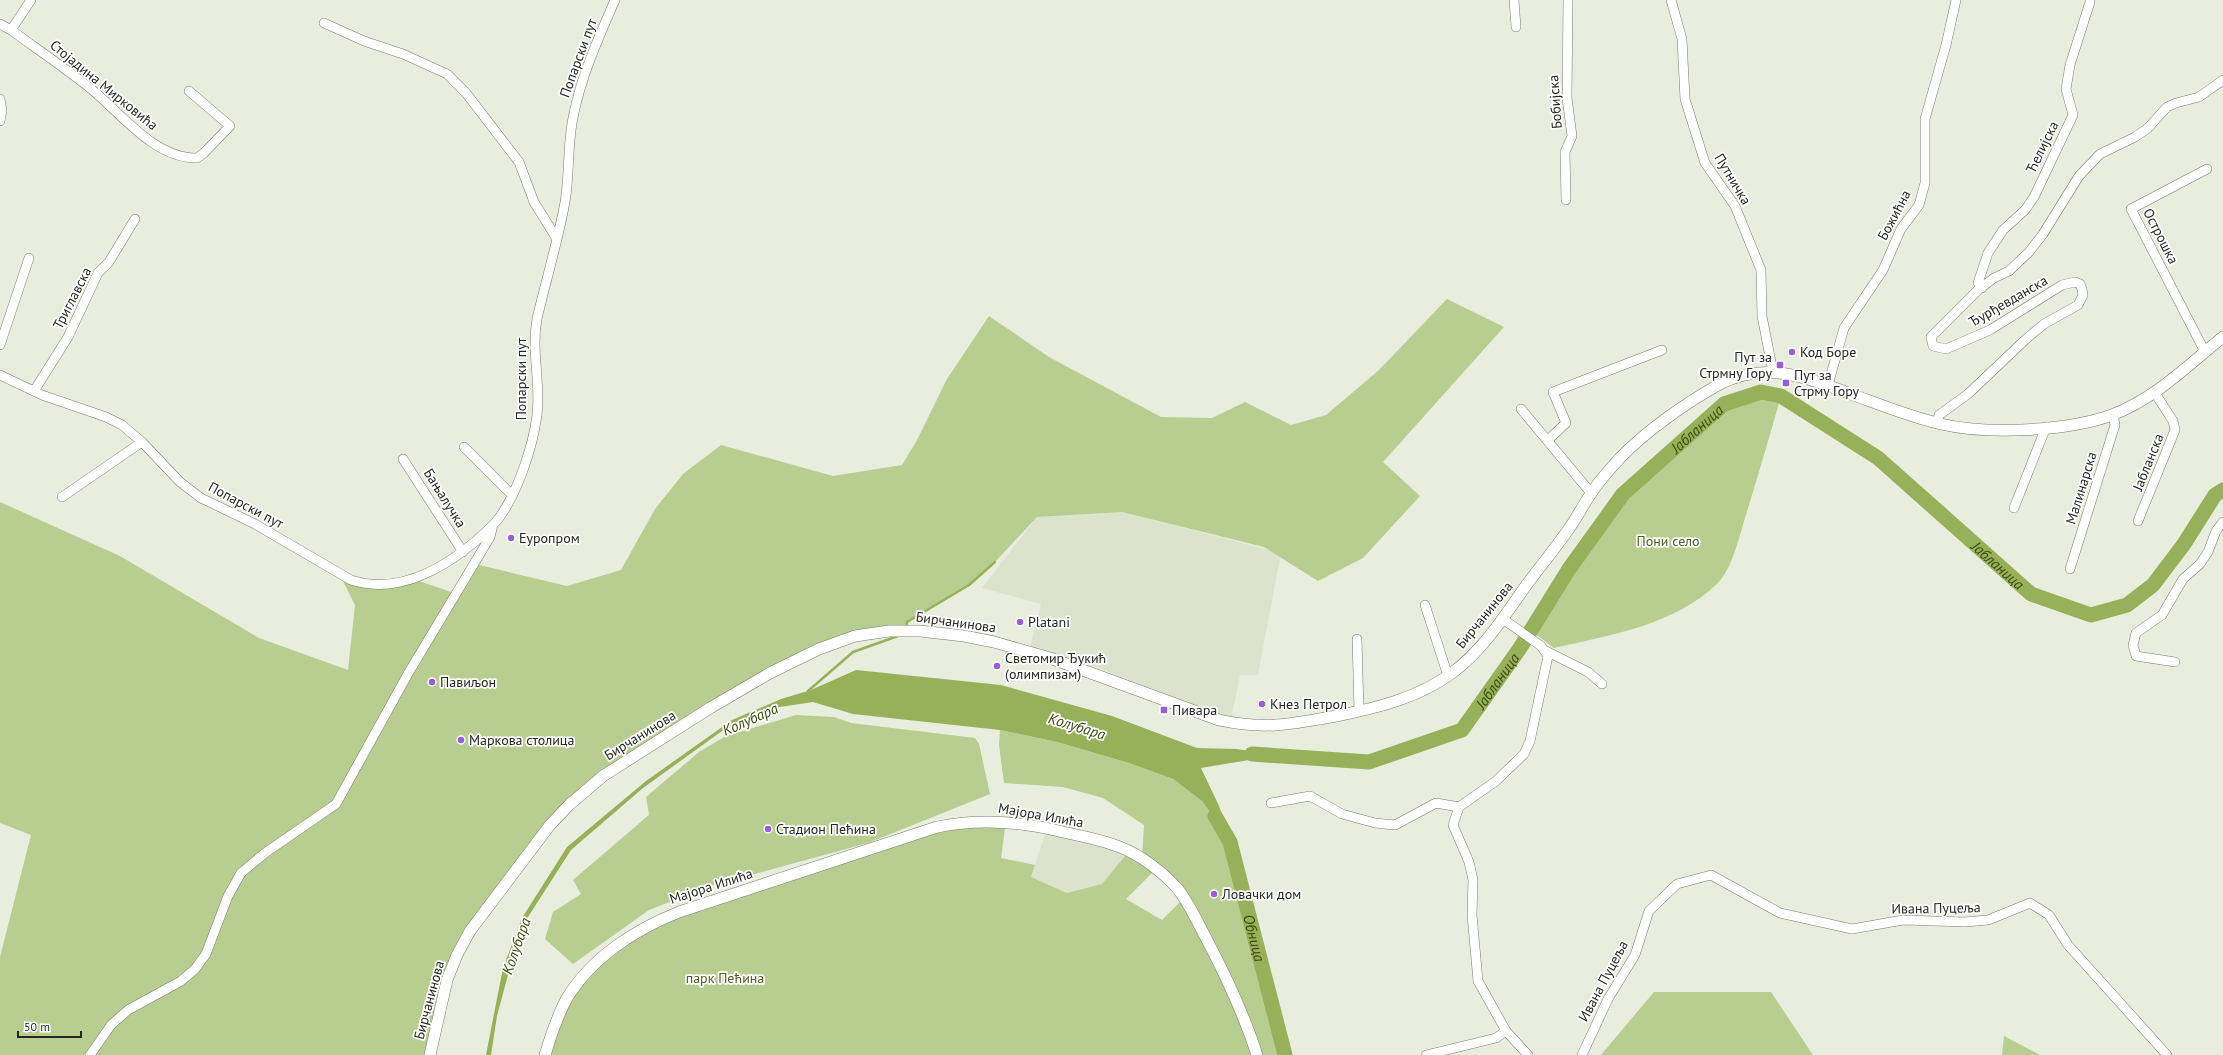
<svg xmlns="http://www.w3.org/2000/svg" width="2223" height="1055" viewBox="0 0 2223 1055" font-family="'PT Sans',sans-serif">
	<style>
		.built { fill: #dbe3cd }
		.green { fill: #b8cd90; fill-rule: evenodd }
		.water { fill: #97b15b }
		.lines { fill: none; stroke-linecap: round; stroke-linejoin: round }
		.stream { stroke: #97b15b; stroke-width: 2.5 }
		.river { stroke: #97b15b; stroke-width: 15 }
		.minor-casing { stroke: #787c6f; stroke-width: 10 }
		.major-casing { stroke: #787c6f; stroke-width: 12 }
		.minor { stroke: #fff; stroke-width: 9 }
		.major { stroke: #fff; stroke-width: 11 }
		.poi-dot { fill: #975ed6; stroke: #fff; stroke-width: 1.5 }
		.labels { text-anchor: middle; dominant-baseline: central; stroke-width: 3.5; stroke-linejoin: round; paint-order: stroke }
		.street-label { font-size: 14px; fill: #252721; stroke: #fff }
		.poi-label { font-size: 14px; fill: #252721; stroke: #fff; text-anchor: start }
		.park-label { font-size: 14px; fill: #4e5f23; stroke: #fff }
		.water-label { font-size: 15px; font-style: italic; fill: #3b4b0b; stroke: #fff }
	</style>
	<rect width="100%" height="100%" fill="#e8edde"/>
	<!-- built -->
	<path class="built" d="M1122,512L1281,553L1258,675H1240L1231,720L1086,663L1030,647L1041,604L982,588L1037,517Z
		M1047,828L1129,851L1102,884L1067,893L1031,877Z"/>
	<!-- green -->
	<path class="green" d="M1447,299L1504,327L1383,462L1420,496L1363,558L1318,581L1264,547L1122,512L1037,517L995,562L969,585L907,622L906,630L870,633L770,673L569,805L457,955L430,1055H0V957L31,835L0,823V502L120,556L259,638L348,670L355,605L340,575L359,583L413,579L457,594L475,564L567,586L621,570L655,509L683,474L721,445L833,476L902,465L916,442L947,379L989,316L1049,357L1161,417L1212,418L1245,402L1291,425L1326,415L1379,370Z
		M1761,392L1781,396C1769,438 1757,480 1744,521C1739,539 1731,570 1718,583C1675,625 1611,635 1554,648L1530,630L1569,569L1623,494L1724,404Z
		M796,715L834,717L851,723L975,738L979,744L990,794L868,843L707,887L649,910L573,964L545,939L553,912L581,894L573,880L649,815L646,797L699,752L726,736Z
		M1000,730L1057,742L1129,763L1173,779L1202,801L1230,840L1285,1055H544L582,979L654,923L956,823L1006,821L1001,858L1035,865L1031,877L1067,893L1102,884L1129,851L1142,858L1144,825L1103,798L1063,787L1004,783L999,745ZM1156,869L1184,898L1162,920L1126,899Z
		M1654,992H1771L1813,1055H1601Z
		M2004,1036L2040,1055H2002Z"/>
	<!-- water -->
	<path class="water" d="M856,670L1001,685L1112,716L1197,748L1236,749L1279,755L1201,768L1219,806L1230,840L1202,801L1173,779L1129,763L1057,742L1000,730L853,714L813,702L773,708L722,731L643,788L571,850L528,917L515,949L497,1016L491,1055H486L503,968L522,918L567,847L646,781L732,720L781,699L811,690Z"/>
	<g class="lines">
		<!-- stream -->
		<path class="stream" d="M906,629L907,622L969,585L995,562
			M808,691L853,652L898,636"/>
		<!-- river -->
		<g class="river">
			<path id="s1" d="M1252,754L1369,762L1462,730L1520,648L1569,569L1623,494L1724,404L1761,392L1781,396L1878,458L2031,594L2091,615L2127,605L2153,585L2184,544L2215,495L2223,490"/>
			<path id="s2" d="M1215,816L1230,842L1285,1055"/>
		</g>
		<!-- minor casing -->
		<g class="minor-casing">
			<path id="minor" d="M1514,0L1516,27
				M1671,0L1682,39L1685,99L1705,163L1735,206L1761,270L1762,316L1773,372
				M324,23L364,41L403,54L447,74L466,93L519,162L534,202L557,239
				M0,24L11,30C37,49 64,67 90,88C119,111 154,159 197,158L204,153L230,126L189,91
				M11,30L31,0
				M0,99L2,111L0,121
				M1566,200L1565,152L1572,136L1567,98L1568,0
				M1982,288L1978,283L1988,253L2003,230L2025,210L2034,197L2073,115L2066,89L2070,65L2090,2
				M0,345L29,258
				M2205,352L2131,209L2207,169
				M0,375L42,395L106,417L122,425L142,442L180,482L201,498L255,524L351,580C397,595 443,569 477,540C484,533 493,526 499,518C518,492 533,446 537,415C541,383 531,351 537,319C546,280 558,241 565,202C570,173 567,142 574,113C582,74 599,37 615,0
				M1828,385L1844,328L1883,270L1901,229L1919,205L1925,183V119L1946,45L1956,0
				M34,391L68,337L98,273L109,262L135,219
				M1521,409L1591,493
				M1937,423L1939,415L1968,394L2026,339L2044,324L2078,305L2083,295L2082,289L2080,284L2075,282L2062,285L1990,330L1946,349L1933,346L1931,337L1978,290L1994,278L2009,271L2029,252L2043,234L2079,176L2100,154L2135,137L2148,128L2167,107L2176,103L2199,97L2223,80
				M1548,440L1566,423L1553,392L1662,350
				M464,447L512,495
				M403,459L463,552
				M62,497L142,442
				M2014,508L2046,427
				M2138,521L2175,430L2173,421L2155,393
				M2070,569L2115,425L2113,414
				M1425,605L1448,676
				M1503,619L1541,646L1548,656L1530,741L1524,754L1496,781L1459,807L1453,825L1469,862L1473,880L1472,915L1478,981L1506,1031L1528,1055
				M1357,639L1359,711
				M1546,651L1588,672L1602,684
				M2175,662L2136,656L2133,645L2136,633L2162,615L2183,579L2200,564L2208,552L2216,531L2223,522
				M1271,803L1310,796L1342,814L1375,823L1395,825L1436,803L1459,807
				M90,1055L111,1025L128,1010L181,981L195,969L206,954L228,896L241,873L265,853L336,804L409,672L490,537L493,525
				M1426,1055L1496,1038L1506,1031
				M1582,1055L1608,999L1635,955L1649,911L1677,884L1711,875L1780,913L1852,929L1903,920L1965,922L1988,920L2030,903L2049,915L2068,945L2167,1055"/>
		</g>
		<!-- major casing -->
		<g class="major-casing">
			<path id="major" d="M430,1055L447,980L457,955L470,931L550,825L569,805L603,776L710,708L770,673L819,649L855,636L889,631H920L964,636L994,642L1050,658L1219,720C1264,730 1292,724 1336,716C1377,708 1418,698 1452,673C1483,650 1503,618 1525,587C1539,568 1554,550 1568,530C1576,519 1582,507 1590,495C1598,482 1609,470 1620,458C1646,431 1687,402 1720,384C1765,360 1808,378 1851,394C1881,405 1910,417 1941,424C1987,435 2068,431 2112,415C2156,398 2187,366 2223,337
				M545,1055C551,1035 557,1016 567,998C592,957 636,929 679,912L937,827C980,818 1020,821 1063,832C1090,838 1119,843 1143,859C1155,867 1167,877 1177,888C1189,903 1197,921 1206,938C1226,976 1244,1014 1257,1055"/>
		</g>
		<!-- minor -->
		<use href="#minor" class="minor"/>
		<!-- major -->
		<use href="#major" class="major"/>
	</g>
	<!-- markers -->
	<g class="poi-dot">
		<circle cx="1792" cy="352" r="4"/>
		<rect x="1776" y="361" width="8" height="8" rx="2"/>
		<rect x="1782" y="379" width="8" height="8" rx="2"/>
		<circle cx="511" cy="538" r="4"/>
		<circle cx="1020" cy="622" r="4"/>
		<circle cx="997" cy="666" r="4"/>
		<circle cx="432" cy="682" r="4"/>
		<circle cx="1262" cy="704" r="4"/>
		<rect x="1160" y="706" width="8" height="8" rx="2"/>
		<circle cx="461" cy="740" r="4"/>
		<circle cx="768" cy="829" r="4"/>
		<circle cx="1214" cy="894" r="4"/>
	</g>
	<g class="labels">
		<!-- street labels -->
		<g class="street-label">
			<text transform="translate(578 58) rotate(-70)">Попарски пут</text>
			<text transform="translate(104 85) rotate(39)">Стојадина Мирковића</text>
			<text transform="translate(1555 102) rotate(-94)">Бобијска</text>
			<text transform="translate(2042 147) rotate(-64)">Ћелијска</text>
			<text transform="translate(1733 179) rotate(59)">Путничка</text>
			<text transform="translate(1894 215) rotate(-62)">Божићна</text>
			<text transform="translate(2161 236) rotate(63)">Острошка</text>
			<text transform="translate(72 298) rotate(-63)">Триглавска</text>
			<text transform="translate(2008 301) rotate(-30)">Ђурђевданска</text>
			<text transform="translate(521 379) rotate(-90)">Попарски пут</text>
			<text transform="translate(2148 462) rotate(-68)">Јабланска</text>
			<text transform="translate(2081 488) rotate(-73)">Малинарска</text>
			<text transform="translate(445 498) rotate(58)">Бањалучка</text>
			<text transform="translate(246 505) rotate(28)">Попарски пут</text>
			<text transform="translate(1484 615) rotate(-51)">Бирчанинова</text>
			<text transform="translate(956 622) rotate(8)">Бирчанинова</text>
			<text transform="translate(640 735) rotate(-32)">Бирчанинова</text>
			<text transform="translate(1041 815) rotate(10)">Мајора Илића</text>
			<text transform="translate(711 886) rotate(-18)">Мајора Илића</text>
			<text transform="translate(1936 908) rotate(-1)">Ивана Пуцеља</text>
			<text transform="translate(1603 981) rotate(-62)">Ивана Пуцеља</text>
			<text transform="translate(429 1000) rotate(-75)">Бирчанинова</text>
		</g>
		<!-- poi labels -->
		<g class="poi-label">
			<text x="1800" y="352">Код Боре</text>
			<text x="1772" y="357" text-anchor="end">Пут за<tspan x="1772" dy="16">Стрмну Гору</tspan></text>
			<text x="1794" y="375">Пут за<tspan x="1794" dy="16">Стрму Гору</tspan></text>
			<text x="519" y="538">Еуропром</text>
			<text x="1028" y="622">Platani</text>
			<text x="1005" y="658">Светомир Ђукић<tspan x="1005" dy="16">(олимпизам)</tspan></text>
			<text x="440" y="682">Павиљон</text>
			<text x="1270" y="704">Кнез Петрол</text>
			<text x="1172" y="710">Пивара</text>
			<text x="469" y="740">Маркова столица</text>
			<text x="776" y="829">Стадион Пећина</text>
			<text x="1222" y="894">Ловачки дом</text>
		</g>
		<!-- park labels -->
		<g class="park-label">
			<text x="1668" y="541">Пони село</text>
			<text x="725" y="978">парк Пећина</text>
		</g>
		<!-- water labels -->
		<g class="water-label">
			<text stroke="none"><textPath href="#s1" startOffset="600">Јабланица</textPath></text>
			<text stroke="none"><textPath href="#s1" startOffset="972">Јабланица</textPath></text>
			<text stroke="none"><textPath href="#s1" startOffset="276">Јабланица</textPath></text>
			<text transform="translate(750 719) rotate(-24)">Колубара</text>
			<text transform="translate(1077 726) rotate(17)">Колубара</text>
			<text stroke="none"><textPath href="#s2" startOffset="129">Обница</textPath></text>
			<text transform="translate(516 946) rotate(-71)">Колубара</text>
		</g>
	</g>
	<!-- scale -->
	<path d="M18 1031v6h63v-6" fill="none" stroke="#252721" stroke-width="2"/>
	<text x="24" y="1031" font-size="12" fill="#252721" stroke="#ffffff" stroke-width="3" paint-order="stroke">50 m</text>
</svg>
